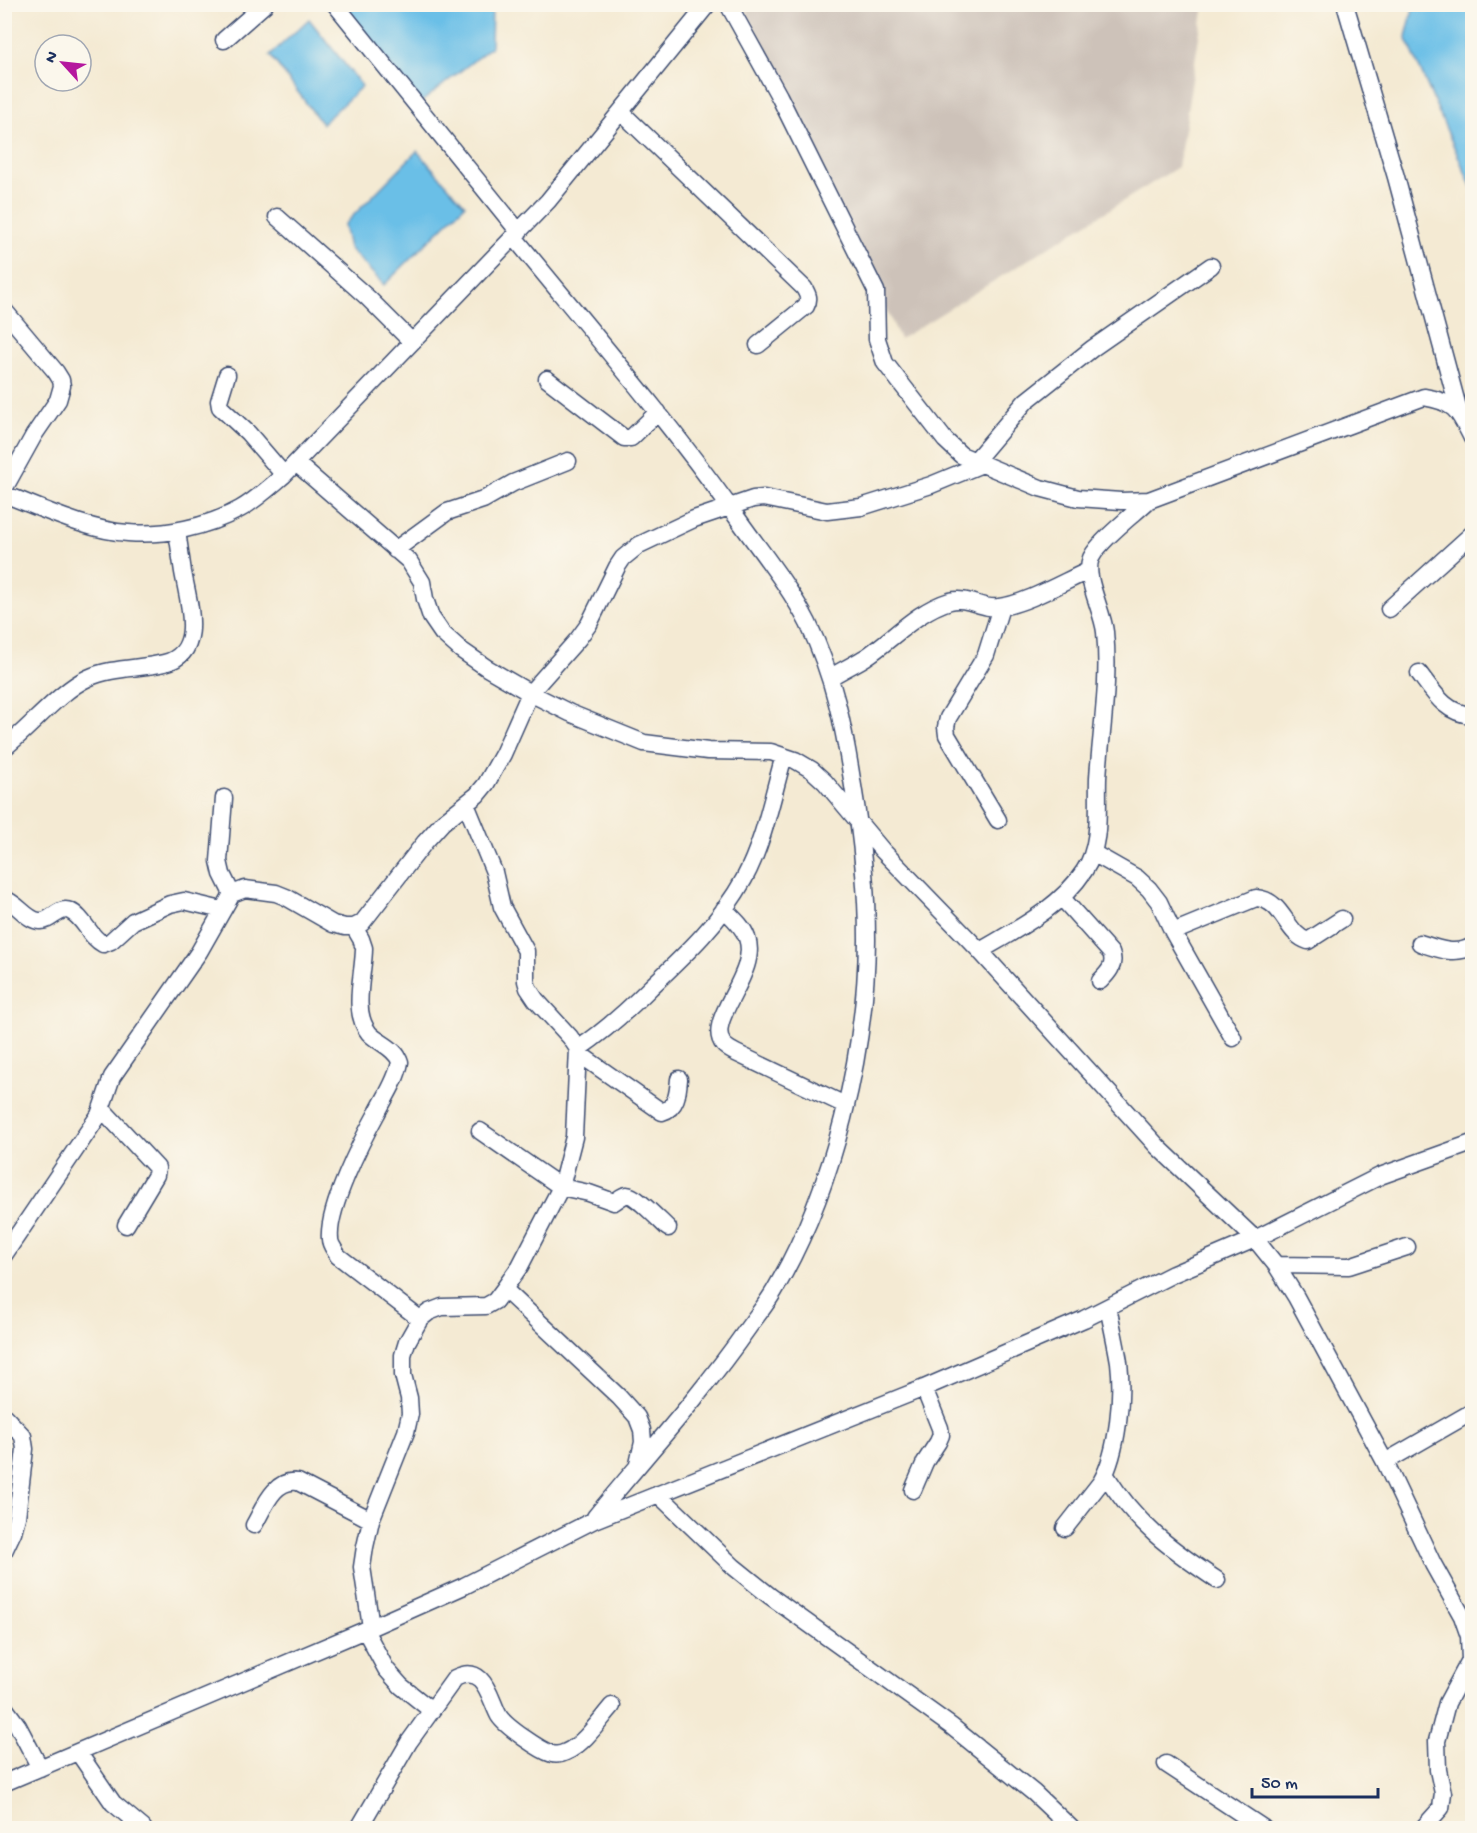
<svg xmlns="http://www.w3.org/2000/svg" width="1477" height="1833" viewBox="0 0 1477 1833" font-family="'Gochi Hand',sans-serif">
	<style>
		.industrial { fill: #cdc2b9 }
		.water { fill: #6abfe7; stroke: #4277a2; stroke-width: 1.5 }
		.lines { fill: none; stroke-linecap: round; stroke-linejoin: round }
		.street-casing { stroke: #3c4b70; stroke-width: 19 }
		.street { stroke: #fff; stroke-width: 16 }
	</style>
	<rect width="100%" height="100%" fill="#fbf7ec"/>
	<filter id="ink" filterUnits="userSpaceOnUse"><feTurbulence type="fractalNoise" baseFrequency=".0167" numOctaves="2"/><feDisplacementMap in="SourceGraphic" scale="12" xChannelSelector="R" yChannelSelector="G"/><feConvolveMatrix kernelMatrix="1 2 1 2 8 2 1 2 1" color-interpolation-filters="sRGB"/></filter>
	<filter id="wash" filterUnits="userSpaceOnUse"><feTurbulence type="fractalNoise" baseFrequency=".008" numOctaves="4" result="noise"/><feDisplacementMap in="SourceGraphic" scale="24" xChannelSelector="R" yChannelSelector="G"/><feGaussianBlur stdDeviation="1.35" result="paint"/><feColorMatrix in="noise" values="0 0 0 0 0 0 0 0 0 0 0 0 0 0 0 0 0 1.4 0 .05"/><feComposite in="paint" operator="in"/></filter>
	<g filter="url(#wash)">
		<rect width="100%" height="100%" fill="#f4ead3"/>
		<!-- industrial -->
		<path class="industrial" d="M744,5H1204L1178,167L900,339Z"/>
		<!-- water -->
		<path class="water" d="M342,5H492L491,47L420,103Z
			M1414,5H1472V188L1406,37Z
			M309,19L362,86L322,124L270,55Z
			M417,151L465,205L384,285L349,248L344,225Z"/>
	</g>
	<g filter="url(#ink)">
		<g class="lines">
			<!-- street casing -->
			<g class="street-casing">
				<path id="street" d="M335,4L519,232
					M728,4L779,96L876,291L877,339L885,363L945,440L961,455L1040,488L1078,498L1121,501L1149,500L1424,397C1456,402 1459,412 1472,438
					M1345,4L1396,177L1459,411
					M224,40L265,4
					M621,112L804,288C808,295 810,299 806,306L758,345
					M277,217L368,298L412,342
					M514,237C590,330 669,421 738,519C762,553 789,586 808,623C834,677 844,727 853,786C861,834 867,891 867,940C866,1053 834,1187 777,1286C769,1301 758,1314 748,1328C701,1395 647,1454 595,1517
					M4,310L56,372L61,380L62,386L58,400L34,435L4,489
					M227,375L219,401L220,407L248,433L284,475
					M547,379L624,438H631L658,412
					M975,461L1026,401L1093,348L1211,266
					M296,463L409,561L422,582L425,599L431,617L442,633L461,650L487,668L530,693L570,713L644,743L708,751L771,752L795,760L812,770L825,782L882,850L980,951L1158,1147L1255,1239L1276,1265L1296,1297L1385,1462L1433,1564L1462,1616L1469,1636L1470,1660L1447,1703L1437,1741L1438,1770L1443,1793L1441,1808L1423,1828
					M4,494C41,508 89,531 128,533C165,536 207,527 240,509C256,500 270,487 284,475L548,201L708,4
					M395,550L447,512L483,500L513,483L568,461
					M1389,609L1472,534
					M1419,673C1434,693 1446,714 1472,715
					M831,677C842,670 855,664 866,657C894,638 917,611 950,601C968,596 982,610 999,607C1026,604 1063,582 1088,571
					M4,748C30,728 61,690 88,678C112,667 140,669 164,663C206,653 188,601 183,572C181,559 179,545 177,531
					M224,798L219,861L222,874L232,894
					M998,820L947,735L946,727L948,718L986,655L1001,607
					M1093,853L1137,878L1149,889L1159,902L1173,932L1233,1038
					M1062,898L1111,953C1116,965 1108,973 1100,981
					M4,899C17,902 27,921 40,921C51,922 59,906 70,911C84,917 89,937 103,944L111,941L133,921L170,904L184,901L222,910
					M724,909C732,917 743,926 747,938C760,974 703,1021 724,1045C727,1048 732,1051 736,1053L845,1105
					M354,927L361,939L364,948C364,974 351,1011 369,1033C378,1043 396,1048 400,1062C397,1080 385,1097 377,1113C362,1140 327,1209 330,1239C330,1245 335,1250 338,1256L420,1319
					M1173,932L1256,898C1284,900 1285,934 1308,941L1342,919
					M1420,943C1438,949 1456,956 1472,946
					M980,951C1017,929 1060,908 1084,871C1102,845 1097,808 1098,778C1101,730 1110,681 1105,632C1103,611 1083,576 1091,558C1100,540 1133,515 1149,500
					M578,1049C605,1031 628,1010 651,987C686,954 721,921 744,879C764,842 772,797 784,756
					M578,1053L662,1112C677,1108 678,1092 679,1079
					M102,1109L157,1168L156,1175L126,1225
					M480,1131L561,1187L589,1193L614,1202C618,1200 622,1195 627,1195C635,1194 661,1222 668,1228
					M4,1255L99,1115L112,1077L199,952L232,894L245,889L276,893L286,897L333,924L345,927H354L362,923L425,842L443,822L477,795L486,784L503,754L530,693L578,639L589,624L617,567L623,558L639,545L694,519L753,499L764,498L827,511L861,507L931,485L982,464
					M1276,1265L1349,1266L1407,1247
					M504,1289L619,1397L637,1417L642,1430L643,1442L638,1464
					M4,1416L23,1436L25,1449L17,1517L13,1532L4,1551
					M1385,1462L1472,1412
					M1105,1474C1137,1525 1169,1548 1217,1580
					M913,1490L925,1462L938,1442L941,1435L940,1428L924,1388
					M658,1494L734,1567L770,1596L951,1726L1034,1793L1071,1828
					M254,1525C264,1508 274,1478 298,1482L371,1520
					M1065,1528L1101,1482C1118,1452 1123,1396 1119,1362C1116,1344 1112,1326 1108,1307
					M371,1627L362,1567L365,1547L371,1520L406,1432L410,1414L409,1398L403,1375V1355L407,1342L420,1319L429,1312L442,1307L486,1306L495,1301L504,1289L520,1266L561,1187L574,1137L578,1049L570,1037L536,1000L528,988L526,981V951L502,907L494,872L466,804
					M365,1630L386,1669L401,1686L431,1710
					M4,1707L18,1726L40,1768
					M78,1752L113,1803L143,1828
					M1166,1764L1263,1828
					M4,1783L365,1630L464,1586L594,1520L924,1388L1084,1319L1173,1274L1255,1239L1380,1176L1472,1143
					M359,1828L409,1742L455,1678C485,1663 489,1698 499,1716C506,1727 540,1750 552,1754C556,1755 562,1754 566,1752C584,1744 599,1721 612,1706"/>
			</g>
			<!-- street -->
			<use href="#street" class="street"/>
		</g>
	</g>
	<!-- margin -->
	<rect width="1477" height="1833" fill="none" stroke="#fbf7ec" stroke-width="24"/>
	<!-- north arrow -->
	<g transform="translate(63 63) rotate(297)"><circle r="28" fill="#fbf7ec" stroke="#a1a7b3" stroke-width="1.5"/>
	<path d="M0-4.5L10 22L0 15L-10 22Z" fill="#b5179e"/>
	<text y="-9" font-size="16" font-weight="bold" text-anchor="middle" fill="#1b2f5e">N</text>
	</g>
	<!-- scale -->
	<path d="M1252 1788v9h126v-9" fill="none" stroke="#1b2f5e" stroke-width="3"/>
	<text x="1261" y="1788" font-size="18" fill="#1b2f5e" stroke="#fbf7ec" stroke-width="4.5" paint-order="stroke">50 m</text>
</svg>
